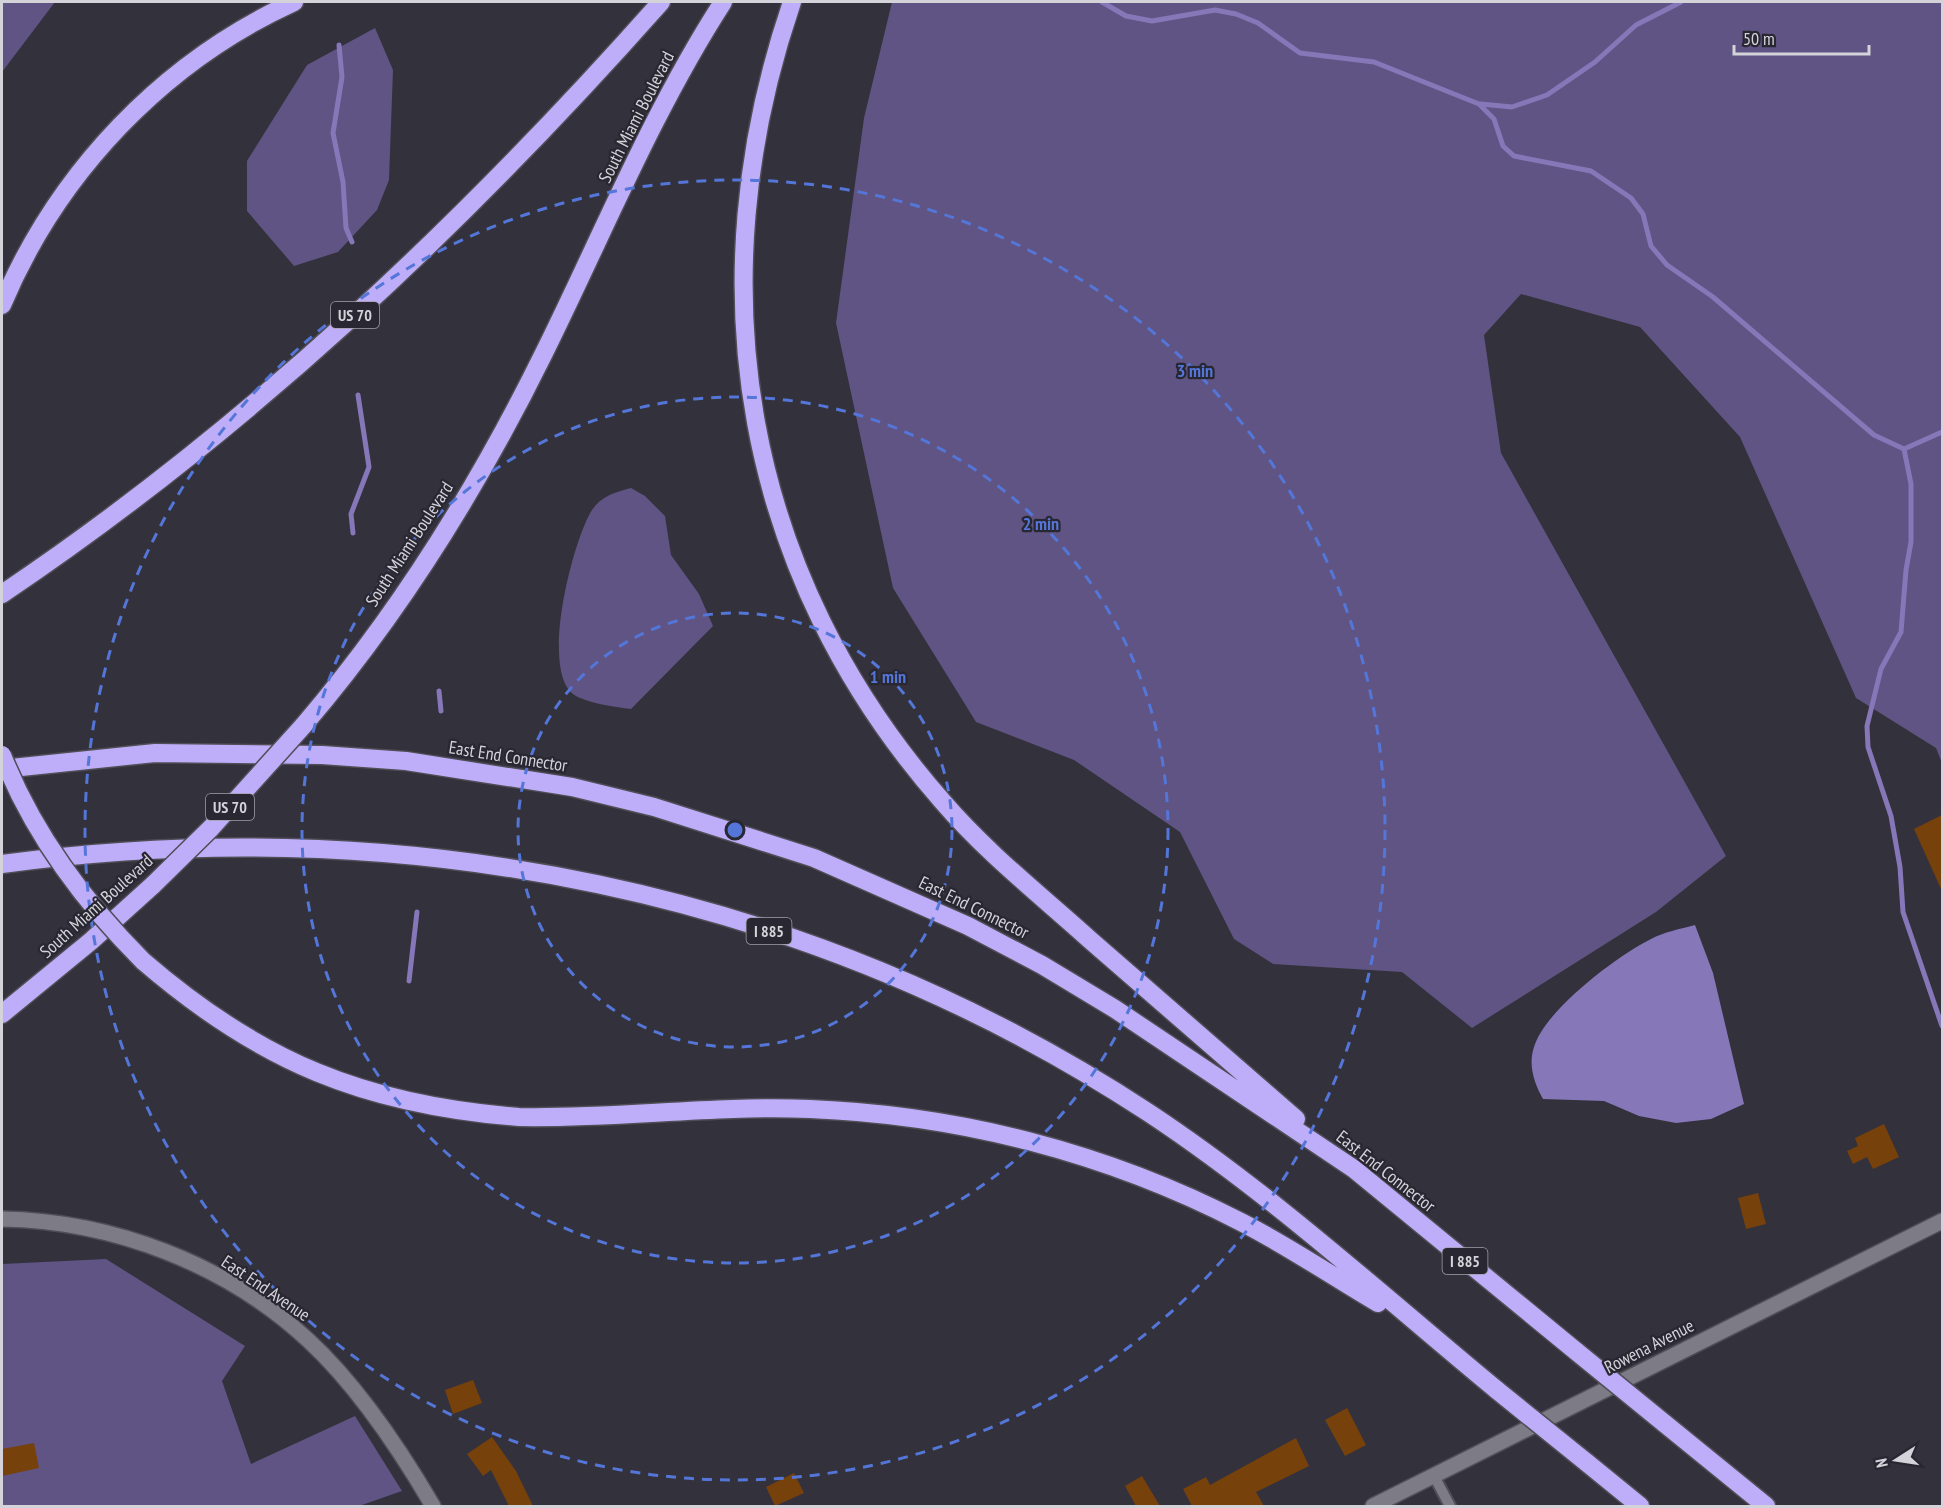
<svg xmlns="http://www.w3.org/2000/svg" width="1944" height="1508" viewBox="0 0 1944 1508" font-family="'PT Sans Narrow',sans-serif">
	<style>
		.green { fill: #5f5483 }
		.water { fill: #8677b8 }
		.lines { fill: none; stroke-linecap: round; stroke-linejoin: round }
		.stream { stroke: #8677b8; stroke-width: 5 }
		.building { fill: #77410c }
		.lane-casing { stroke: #4f4d55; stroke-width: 14 }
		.street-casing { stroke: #4f4d55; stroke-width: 18 }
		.secondary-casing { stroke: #4f4d55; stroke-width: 18 }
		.highway-casing { stroke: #4f4d55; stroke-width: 21 }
		.lane { stroke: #7d7b86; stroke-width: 10 }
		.street { stroke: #7d7b86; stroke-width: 15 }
		.secondary { stroke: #7d7b86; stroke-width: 15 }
		.highway { stroke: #beadf8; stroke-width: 18 }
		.highway-bridge-casing { stroke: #4f4d55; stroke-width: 21; stroke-linecap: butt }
		.highway-bridge { stroke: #beadf8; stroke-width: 18 }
		.ring { fill: none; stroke: #5476d8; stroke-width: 3; stroke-dasharray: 10 8 }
		.labels { text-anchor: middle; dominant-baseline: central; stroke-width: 4.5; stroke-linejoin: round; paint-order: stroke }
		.shield { fill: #292731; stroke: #a19fa7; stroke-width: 1.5 }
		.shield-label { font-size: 16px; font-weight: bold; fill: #d4d3d9 }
		.street-label { font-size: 18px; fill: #d4d3d9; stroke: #292731 }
		.centre { fill: #5476d8; stroke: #292731; stroke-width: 3 }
		.ring-label { font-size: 18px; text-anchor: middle; font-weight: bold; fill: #5476d8; stroke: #292731; stroke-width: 4.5; stroke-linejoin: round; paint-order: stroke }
	</style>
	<rect width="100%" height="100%" fill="#33313b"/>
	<!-- green -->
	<path class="green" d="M2,2H55L2,72Z
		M892,2H1942V763L1936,748L1856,698L1740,437L1640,327L1521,294L1484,335L1501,453L1726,856L1656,912L1472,1028L1402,972L1273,964L1234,939L1180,832L1074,760L976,722L893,588L836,323L864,118Z
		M375,28L393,70L389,180L377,210L338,252L294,266L247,211V161L307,65Z
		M631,488L645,496L665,516L671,555L699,594L713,626L631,709C616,707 585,703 573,694C540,668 573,540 592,510C601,496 616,492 631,488Z
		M106,1259L245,1346L222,1381L251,1464L355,1416L402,1491L359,1506H2V1264Z"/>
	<!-- water -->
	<path class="water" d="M1695,925L1713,973L1744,1104L1711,1119L1676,1123L1639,1116L1604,1101L1543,1099C1534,1083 1528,1065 1534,1047C1545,1010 1617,956 1651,939C1664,932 1680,929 1695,925Z"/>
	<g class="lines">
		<!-- stream -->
		<path class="stream" d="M1102,2L1126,16L1152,21L1215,10L1236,14L1258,23L1300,53L1374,62L1479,104L1494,119L1503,146L1514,156L1591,171L1631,198L1643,214L1651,246L1667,265L1713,297L1874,435L1904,449
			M339,45L342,77L333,133L343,182L346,228L352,242
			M1481,104L1512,107L1547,95L1595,62L1636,25L1681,2
			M1904,449L1911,484V542L1906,570L1901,632L1881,669L1867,726L1868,747L1891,816L1900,867L1903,912L1942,1026
			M1904,449L1942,432
			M353,533L351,514L369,467L358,395
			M439,691L441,711
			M409,981L417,912"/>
	</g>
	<!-- building -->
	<path class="building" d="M1942,815V891L1914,829Z
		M1884,1124L1899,1157L1873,1169L1867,1157L1853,1164L1847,1151L1858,1146L1855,1138Z
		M1758,1193L1766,1224L1746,1229L1738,1198Z
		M473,1380L482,1403L453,1414L445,1390Z
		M1347,1408L1366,1445L1345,1456L1325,1420Z
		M492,1437L516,1471L533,1506H509L491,1470L483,1476L467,1454Z
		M1296,1438L1309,1466L1256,1492L1264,1506H1192L1183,1489L1206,1477L1210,1485Z
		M34,1443L39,1468L2,1476V1449Z
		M794,1473L804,1493L775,1506L766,1487Z
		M1142,1476L1160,1506H1136L1125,1486Z"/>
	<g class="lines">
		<!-- lane casing -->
		<g class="lane-casing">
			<path id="lane" d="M1434,1476L1450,1506"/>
		</g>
		<!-- street casing -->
		<g class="street-casing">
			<path id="street" d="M1373,1506L1942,1221"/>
		</g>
		<!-- secondary casing -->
		<g class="secondary-casing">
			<path id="secondary" d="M2,1219C113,1221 226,1264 308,1340C358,1386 399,1448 433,1506"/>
		</g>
		<!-- highway casing -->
		<g class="highway-casing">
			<path id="highway" d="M792,2C695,285 743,575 943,802C987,853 1039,894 1089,939C1158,999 1227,1059 1296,1119
				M2,305C58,172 163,62 294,2
				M2,594C249,428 465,223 661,2
				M303,726C399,614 479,485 544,353C602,236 652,112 723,2
				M2,769L155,753L322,755L406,761L572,787L654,807L814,858L968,926L1042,965L1115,1009L1354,1169L1577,1352
				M2,864C403,810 808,889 1149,1113C1273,1195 1384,1297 1498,1391
				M143,961C260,1062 365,1105 519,1117C616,1119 713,1105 810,1109C960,1115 1107,1153 1241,1222C1288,1246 1332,1276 1378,1303
				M2,1014L91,941L153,885
				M1664,1423L1766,1506
				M1586,1462L1640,1506"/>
		</g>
		<!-- lane -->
		<use href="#lane" class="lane"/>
		<!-- street -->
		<use href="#street" class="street"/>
		<!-- secondary -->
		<use href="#secondary" class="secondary"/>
		<!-- highway -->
		<use href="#highway" class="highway"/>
		<!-- highway-bridge casing -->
		<g class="highway-bridge-casing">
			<path id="highway-bridge" d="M2,755C33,833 83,901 143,961
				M153,885L211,828L303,726
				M1577,1352L1664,1423
				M1498,1391L1586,1462"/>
		</g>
		<!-- highway-bridge -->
		<use href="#highway-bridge" class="highway-bridge"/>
	</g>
	<!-- distance rings -->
	<g class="ring">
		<circle cx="735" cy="830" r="217"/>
		<circle cx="735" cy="830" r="433"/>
		<circle cx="735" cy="830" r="650"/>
	</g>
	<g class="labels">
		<!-- shield labels -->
		<g class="shield">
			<rect x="331" y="302" width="48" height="26" rx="4.5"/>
			<rect x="206" y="794" width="48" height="26" rx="4.5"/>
			<rect x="746.5" y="918" width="45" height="26" rx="4.5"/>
			<rect x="1442.5" y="1248" width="45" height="26" rx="4.5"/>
		</g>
		<g class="shield-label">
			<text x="355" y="315">US 70</text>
			<text x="230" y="807">US 70</text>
			<text x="769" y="931">I 885</text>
			<text x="1465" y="1261">I 885</text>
		</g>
		<!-- street labels -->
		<g class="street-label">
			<text transform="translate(636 117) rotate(-63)">South Miami Boulevard</text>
			<text transform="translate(409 544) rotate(-57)">South Miami Boulevard</text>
			<text transform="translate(508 756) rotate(9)">East End Connector</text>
			<text transform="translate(96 906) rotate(-42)">South Miami Boulevard</text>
			<text transform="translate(974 907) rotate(26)">East End Connector</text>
			<text transform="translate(1386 1171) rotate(38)">East End Connector</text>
			<text transform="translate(266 1288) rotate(34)">East End Avenue</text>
			<text transform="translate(1649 1346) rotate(-27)">Rowena Avenue</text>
		</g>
	</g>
	<circle cx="735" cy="830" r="9" class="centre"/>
	<g class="ring-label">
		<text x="1195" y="377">3 min</text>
		<text x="1041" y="530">2 min</text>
		<text x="888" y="683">1 min</text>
	</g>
	<!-- border -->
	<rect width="1944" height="1508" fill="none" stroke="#d4d3d9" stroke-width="6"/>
	<!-- north arrow -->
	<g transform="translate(1896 1460) rotate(258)" stroke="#292731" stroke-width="4.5" paint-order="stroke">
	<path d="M0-4.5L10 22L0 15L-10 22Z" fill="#d4d3d9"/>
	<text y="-9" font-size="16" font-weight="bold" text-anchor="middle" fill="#d4d3d9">N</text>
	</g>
	<!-- scale -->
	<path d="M1734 45v9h135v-9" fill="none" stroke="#d4d3d9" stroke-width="3"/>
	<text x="1743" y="45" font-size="18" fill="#d4d3d9" stroke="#292731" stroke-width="4.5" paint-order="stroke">50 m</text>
</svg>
